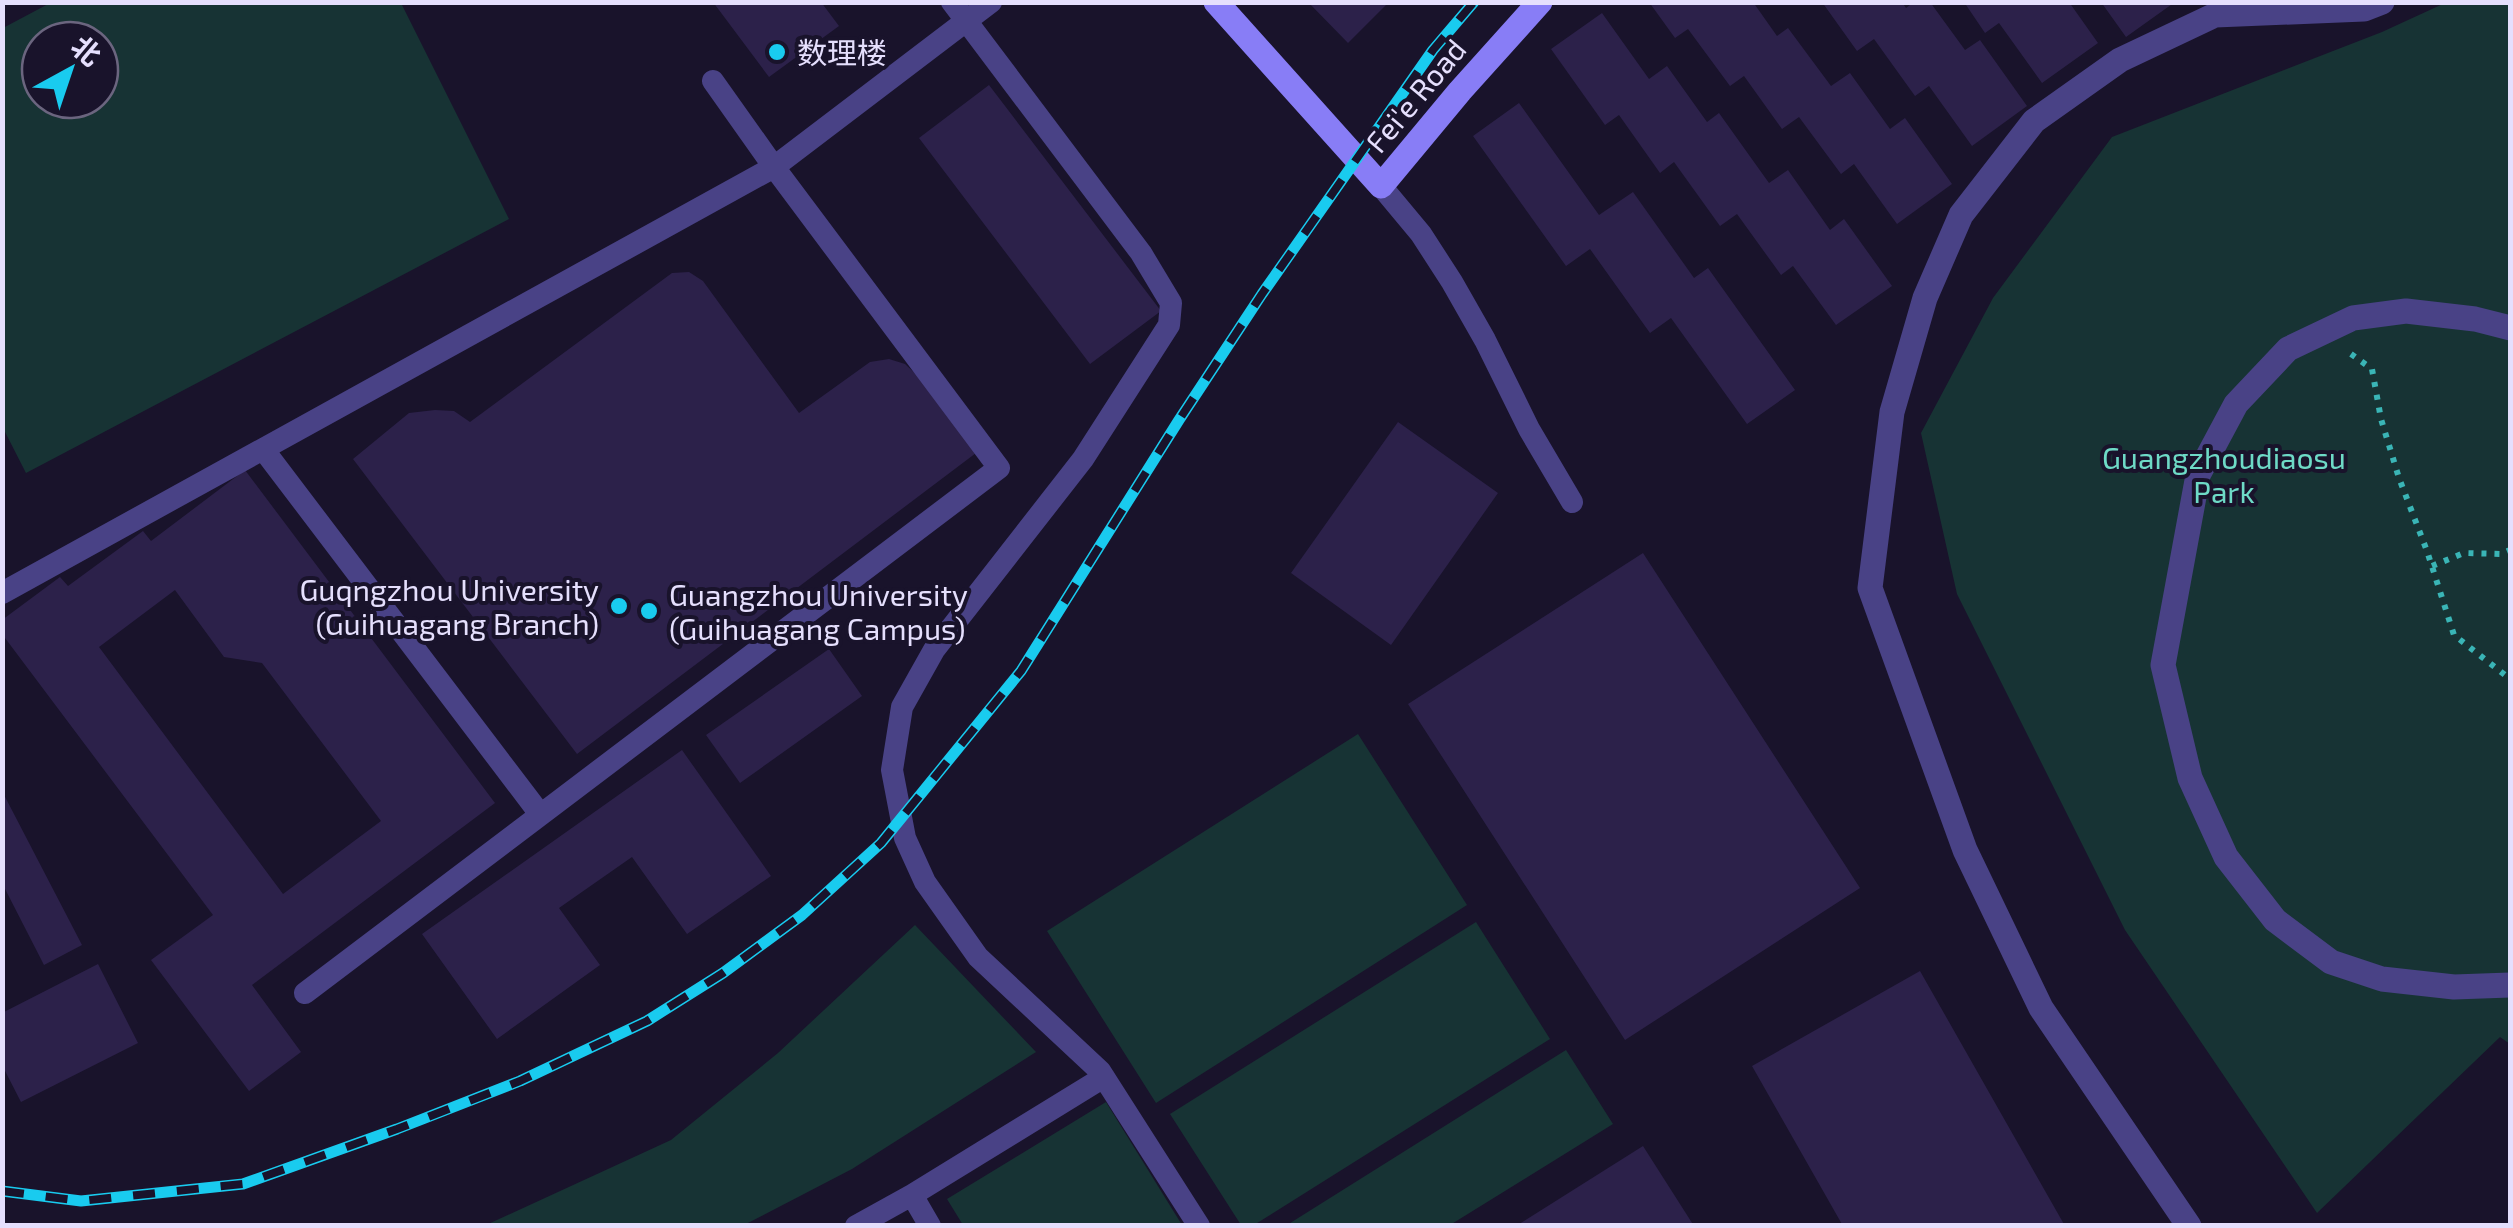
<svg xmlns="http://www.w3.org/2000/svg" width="2513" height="1228" viewBox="0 0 2513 1228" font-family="'Exo 2','Noto Sans SC',sans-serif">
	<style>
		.green { fill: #173334; fill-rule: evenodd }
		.building { fill: #2c214a; fill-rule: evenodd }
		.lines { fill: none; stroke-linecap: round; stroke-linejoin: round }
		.path { stroke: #3ab5b6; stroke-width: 6; stroke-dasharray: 5 8; stroke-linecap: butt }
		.lane { stroke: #494286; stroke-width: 22 }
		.street { stroke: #494286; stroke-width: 25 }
		.secondary { stroke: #887df6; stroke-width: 25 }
		.rail-casing { stroke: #19cbef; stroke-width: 11 }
		.rail { stroke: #19132b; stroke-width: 8; stroke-dasharray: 22; stroke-linecap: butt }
		.poi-dot { fill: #19cbef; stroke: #19132b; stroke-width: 4 }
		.labels { text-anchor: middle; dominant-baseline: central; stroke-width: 8; stroke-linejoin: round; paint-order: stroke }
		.poi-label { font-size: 30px; fill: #e5dffd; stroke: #19132b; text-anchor: start }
		.street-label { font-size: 30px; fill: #e5dffd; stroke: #19132b }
		.park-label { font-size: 30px; fill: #6edac6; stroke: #19132b }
	</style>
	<rect width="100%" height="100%" fill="#19132b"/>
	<!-- green -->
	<path class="green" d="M52,2L401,3L509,219L26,473L3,428V28ZM40,40H100V100H40Z
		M2445,3H2510V1044L2500,1037L2317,1213L2125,930L1957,594L1921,433L1993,298L2112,137L2382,32Z
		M1358,734L1467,905L1156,1103L1047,931Z
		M1476,922L1550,1039L1254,1225H1241L1170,1114Z
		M915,925L1036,1052L852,1169L744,1225H486L671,1140L778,1053Z
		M1566,1050L1613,1124L1450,1225H1287Z
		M1106,1102L1182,1225H963L947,1199Z"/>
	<!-- building -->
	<path class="building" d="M713,2H821L839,26L769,77Z
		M1308,2H1389L1348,43Z
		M1649,2H1753L1777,36L1788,28L1831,86L1850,73L1890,129L1905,118L1952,184L1897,224L1854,164L1841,174L1799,117L1782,129L1744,76L1730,86L1688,29L1675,38Z
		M1822,2H1902L1906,8L1914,2H1930L1965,50L1980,40L2027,106L1972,146L1929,86L1915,96L1874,39L1857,51Z
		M1964,2H2069L2098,43L2042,83L1999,23L1985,33Z
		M2101,2H2175L2126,37Z
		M1602,13L1649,79L1667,66L1707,122L1719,113L1769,183L1788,170L1830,230L1844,219L1892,286L1836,325L1793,266L1781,275L1737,214L1720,226L1674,162L1660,173L1619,115L1605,125L1551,49Z
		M989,85L1161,311L1090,364L919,138Z
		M1519,103L1599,215L1633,192L1694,278L1708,268L1795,390L1747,424L1671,318L1650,333L1590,249L1566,266L1473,136Z
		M689,272L703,281L799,413L870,362L889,359L905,364L919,377L976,453L577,754L353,459L409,413L435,410L454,411L470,422L672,273Z
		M1398,422L1498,493L1391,645L1291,573Z
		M245,470L495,803L252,985L301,1052L249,1091L151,960L213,915L2,634V620L60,577L68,586L143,531L151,541ZM175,590L224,657L262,663L381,821L283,894L99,647Z
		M1643,553L1860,888L1625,1040L1408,704Z
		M829,649L862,696L740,783L706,735Z
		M682,750L771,876L687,934L632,857L559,908L600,965L497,1039L422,934Z
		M2,791L82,945L44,965L2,883Z
		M98,964L138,1043L21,1102L2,1065V1013Z
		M1920,971L2065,1226H1843L1752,1066Z
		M1643,1146L1694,1226H1516Z"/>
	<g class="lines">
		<!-- path -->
		<path class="path" d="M2351,354L2372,369L2381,419L2399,478L2427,551L2454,635L2510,679
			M2432,566L2464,553L2500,554L2510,550"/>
		<!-- lane -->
		<path class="lane" d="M952,2L1141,253L1171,303L1169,325L1083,459L934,650L902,707L892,770L905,838L925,882L978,957L1100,1071L1199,1226
			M1381,186L1421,234L1452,282L1485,340L1529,429L1572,502
			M263,449L540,814
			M2,593L774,167L991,2
			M305,993L999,468L774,167L713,81
			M856,1226L912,1195
			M930,1226L912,1195L1104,1077"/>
		<!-- street -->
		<path class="street" d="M2510,328L2475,319L2406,311L2353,318L2288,349L2236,404L2198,475L2163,665L2190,778L2226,857L2275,920L2331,962L2382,979L2454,987L2510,985
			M2189,1226L2041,1008L1965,850L1870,588L1892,412L1925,298L1961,215L2034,121L2120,60L2215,15L2364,9L2382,2"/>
		<!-- secondary -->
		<path class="secondary" d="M1216,2L1381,186L1460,91L1540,2"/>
		<!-- rail casing -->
		<g class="rail-casing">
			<path id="rail" d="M2,1191L81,1201L243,1184L397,1129L520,1081L647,1021L723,973L802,915L881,843L1021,671L1179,420L1262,294L1433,50L1474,2"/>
		</g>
		<!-- rail -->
		<use href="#rail" class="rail"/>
	</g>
	<!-- markers -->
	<g class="poi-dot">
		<circle cx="777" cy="52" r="10"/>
		<circle cx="619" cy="606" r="10"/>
		<circle cx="649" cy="611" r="10"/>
	</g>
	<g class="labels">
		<!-- poi labels -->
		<g class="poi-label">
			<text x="797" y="52">数理楼</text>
			<text x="599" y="589" text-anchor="end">Guqngzhou University<tspan x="599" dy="34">(Guihuagang Branch)</tspan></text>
			<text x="669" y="594">Guangzhou University<tspan x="669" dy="34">(Guihuagang Campus)</tspan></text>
		</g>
		<!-- street labels -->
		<g class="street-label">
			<text transform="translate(1415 95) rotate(-50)">Fei'e Road</text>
		</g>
		<!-- park labels -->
		<g class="park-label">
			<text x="2224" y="457">Guangzhoudiaosu<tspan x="2224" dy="34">Park</tspan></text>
		</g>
	</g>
	<!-- border -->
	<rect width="2513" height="1228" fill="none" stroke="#e5dffd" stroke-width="10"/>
	<!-- north arrow -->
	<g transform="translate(70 70) rotate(40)"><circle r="48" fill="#19132b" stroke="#6b657f" stroke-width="2.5"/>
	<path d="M0-8L18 38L0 25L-18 38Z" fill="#19cbef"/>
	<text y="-15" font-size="28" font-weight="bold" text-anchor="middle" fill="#e5dffd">北</text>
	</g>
</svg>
